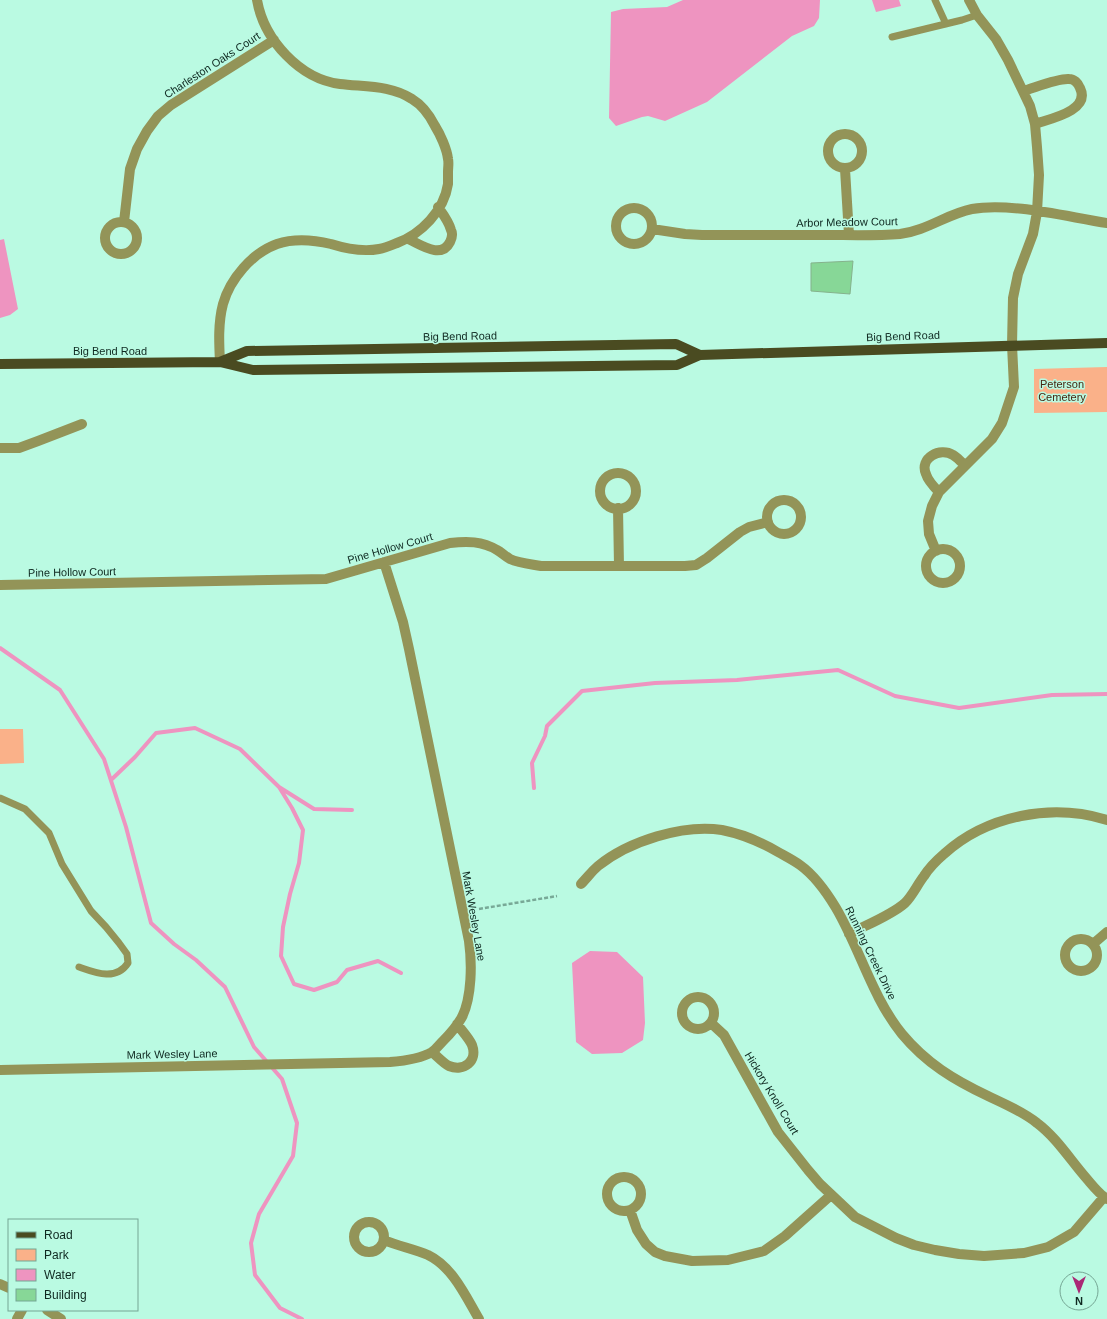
<svg xmlns="http://www.w3.org/2000/svg" width="1107" height="1319" viewBox="0 0 1107 1319" font-family="Arial,sans-serif">
	<style>
		.green { fill: #fab189 }
		.water { fill: #ee94c0 }
		.lines { fill: none; stroke-linecap: round; stroke-linejoin: round }
		.stream { stroke: #ee94c0; stroke-width: 4 }
		.building { fill: #87d797; stroke: #85b28c }
		.path { stroke: #78a997; stroke-width: 2.5; stroke-dasharray: 4 2; stroke-linecap: butt }
		.lane { stroke: #939458; stroke-width: 7 }
		.street { stroke: #939458; stroke-width: 10 }
		.primary { stroke: #4a4b21; stroke-width: 10 }
		.labels { text-anchor: middle; dominant-baseline: central; stroke-width: 3; stroke-linejoin: round; paint-order: stroke }
		.street-label { font-size: 11px; fill: #0e2820; stroke: #bafae2 }
		.park-label { font-size: 11px; fill: #482612; stroke: #bafae2 }
	</style>
	<rect width="100%" height="100%" fill="#bafae2"/>
	<!-- green -->
	<path class="green" d="M1107,367V412L1034,413V369Z
		M0,729H23L24,763L0,764Z"/>
	<!-- water -->
	<path class="water" d="M683,0H820L819,18L814,26L792,36L707,102L665,121L648,116L642,117L616,126L609,118L611,12L623,9L667,7Z
		M872,0H899L901,6L876,12Z
		M4,239L18,309L10,315L0,318V240Z
		M590,951L617,952L643,977L645,1023L643,1040L622,1053L592,1054L576,1042L572,963Z"/>
	<g class="lines">
		<!-- stream -->
		<path class="stream" d="M0,648L60,690L104,759L126,827L151,923L174,944L196,960L225,987L254,1047L282,1079L297,1123L293,1156L259,1214L251,1243L255,1275L280,1308L302,1319
			M111,780L135,757L156,733L195,728L240,749L279,787L314,809L352,810
			M279,787L292,808L303,830L299,863L290,894L283,927L281,956L294,984L314,990L337,982L347,970L378,961L401,973
			M534,788L532,763L545,736L547,726L582,691L655,683L737,680L838,670L895,696L959,708L1052,695L1107,694"/>
	</g>
	<!-- building -->
	<path class="building" d="M853,261L850,294L811,291V263Z"/>
	<g class="lines">
		<!-- path -->
		<path class="path" d="M479,909L557,896"/>
		<!-- lane -->
		<path class="lane" d="M935,0L946,24
			M892,37L962,20L977,15
			M0,798L25,809L49,833L62,864L91,911L106,927L119,943L127,954L128,963C116,981 96,973 79,967"/>
		<!-- street -->
		<path class="street" d="M1023,91C1034,88 1058,78 1069,79C1074,79 1078,83 1080,88C1091,111 1049,119 1035,124
			M828 151a17 17 0 1 1 34 0a17 17 0 1 1-34 0Z
			M845,169L849,235
			M616 226a18 18 0 1 1 36 0a18 18 0 1 1-36 0Z
			M105 238a16 16 0 1 1 32 0a16 16 0 1 1-32 0Z
			M124,222L130,169L137,149L147,131L158,116L171,105L274,40
			M652,229L685,234L702,235C743,235 784,235 824,235C849,235 875,236 900,234C926,231 947,214 972,209C1011,202 1067,217 1107,223
			M408,239C420,244 441,260 450,242C452,238 453,234 451,230C449,222 443,214 438,207
			M220,362C219,343 218,323 223,304C230,279 252,253 277,244C295,238 314,240 331,244C347,249 363,252 379,249C385,248 392,245 397,243C421,234 444,211 448,184C448,180 448,176 448,172C448,167 449,163 448,159C447,149 440,134 435,126C430,116 422,105 412,99C391,85 365,87 340,84C300,79 264,40 257,0
			M0,448H19L38,441L82,424
			M600 491a18 18 0 1 1 36 0a18 18 0 1 1-36 0Z
			M939,492C934,487 928,481 926,474C919,458 940,447 953,455C957,457 961,462 965,465
			M767 517a17 17 0 1 1 34 0a17 17 0 1 1-34 0Z
			M618,508L619,566
			M926 566a17 17 0 1 1 34 0a17 17 0 1 1-34 0Z
			M936,551L929,534L928,521L932,506L939,492L992,439L1002,423L1014,387L1012,345L1013,298L1018,274L1033,234L1037,212L1039,175L1037,147L1035,124L1030,106L1008,60L996,39L977,15L969,0
			M0,585L326,579L450,543C467,541 482,541 497,550C501,552 505,556 510,559C519,563 530,564 541,566H685L696,565L707,558L740,532L749,527L768,522
			M581,884C587,878 592,871 598,866C629,841 683,824 722,830C742,834 761,842 778,852C785,856 793,860 800,865C814,875 827,893 836,908C860,949 872,997 902,1034C926,1063 954,1080 988,1096C1005,1104 1022,1111 1037,1123C1057,1138 1071,1161 1087,1179C1093,1186 1099,1194 1107,1199
			M849,934C864,926 892,915 905,903C913,895 917,885 924,876C929,868 937,860 944,854C987,815 1052,803 1107,820
			M1065 955a16 16 0 1 1 32 0a16 16 0 1 1-32 0Z
			M1093,944L1107,932
			M682 1013a16 16 0 1 1 32 0a16 16 0 1 1-32 0Z
			M711,1023L724,1035L778,1132L808,1170L820,1184L855,1217L896,1238L914,1245L935,1250L959,1254L984,1256L1024,1253L1048,1247L1074,1232L1104,1197
			M432,1052C437,1056 443,1063 449,1066C464,1072 478,1061 472,1045C469,1038 462,1031 457,1024
			M0,1070L390,1062C403,1061 420,1059 432,1052C436,1049 439,1045 443,1041C450,1034 457,1026 462,1017C472,997 472,963 469,941L409,649L403,622L384,562
			M607 1194a17 17 0 1 1 34 0a17 17 0 1 1-34 0Z
			M630,1210L637,1230L646,1244L655,1252L665,1256L692,1261L728,1260L764,1251L785,1236L831,1195
			M354 1237a15 15 0 1 1 30 0a15 15 0 1 1-30 0Z
			M384,1240C398,1246 414,1249 428,1255C453,1267 466,1297 479,1319
			M0,1284L9,1288
			M47,1310L61,1319
			M17,1319L22,1310"/>
		<!-- primary -->
		<path class="primary" d="M220,362L247,351L676,344L700,355
			M0,364L220,362L253,370L677,365L700,355L1107,343"/>
	</g>
	<g class="labels">
		<!-- street labels -->
		<g class="street-label">
			<text transform="translate(212 65) rotate(-33)">Charleston Oaks Court</text>
			<text transform="translate(847 222) rotate(-1)">Arbor Meadow Court</text>
			<text transform="translate(460 336) rotate(-1)">Big Bend Road</text>
			<text transform="translate(903 336) rotate(-2)">Big Bend Road</text>
			<text x="110" y="351">Big Bend Road</text>
			<text transform="translate(390 548) rotate(-16)">Pine Hollow Court</text>
			<text transform="translate(72 572) rotate(-1)">Pine Hollow Court</text>
			<text transform="translate(474 916) rotate(80)">Mark Wesley Lane</text>
			<text transform="translate(871 953) rotate(64)">Running Creek Drive</text>
			<text transform="translate(172 1054) rotate(-1)">Mark Wesley Lane</text>
			<text transform="translate(772 1093) rotate(59)">Hickory Knoll Court</text>
		</g>
		<!-- park labels -->
		<g class="park-label">
			<text x="1062" y="384">Peterson<tspan x="1062" dy="13">Cemetery</tspan></text>
		</g>
	</g>
	<!-- legend -->
	<rect x="8" y="1219" width="130" height="92" fill="#bafae2" stroke="#75a694"/>
	<rect x="16" y="1232" width="20" height="6" fill="#4a4b21" stroke="#75a694"/>
	<text x="44" y="1239" font-size="12" fill="#0e2820">Road</text>
	<rect x="16" y="1249" width="20" height="12" fill="#fab189" stroke="#75a694"/>
	<text x="44" y="1259" font-size="12" fill="#0e2820">Park</text>
	<rect x="16" y="1269" width="20" height="12" fill="#ee94c0" stroke="#75a694"/>
	<text x="44" y="1279" font-size="12" fill="#0e2820">Water</text>
	<rect x="16" y="1289" width="20" height="12" fill="#87d797" stroke="#75a694"/>
	<text x="44" y="1299" font-size="12" fill="#0e2820">Building</text>
	<!-- north arrow -->
	<g transform="translate(1079 1291) rotate(180)"><circle r="19" fill="#bafae2" stroke="#75a694"/>
	<path d="M0-3L7 15L0 10L-7 15Z" fill="#aa2875"/>
	<text y="-6" font-size="11" font-weight="bold" text-anchor="middle" fill="#0e2820">N</text>
	</g>
</svg>
